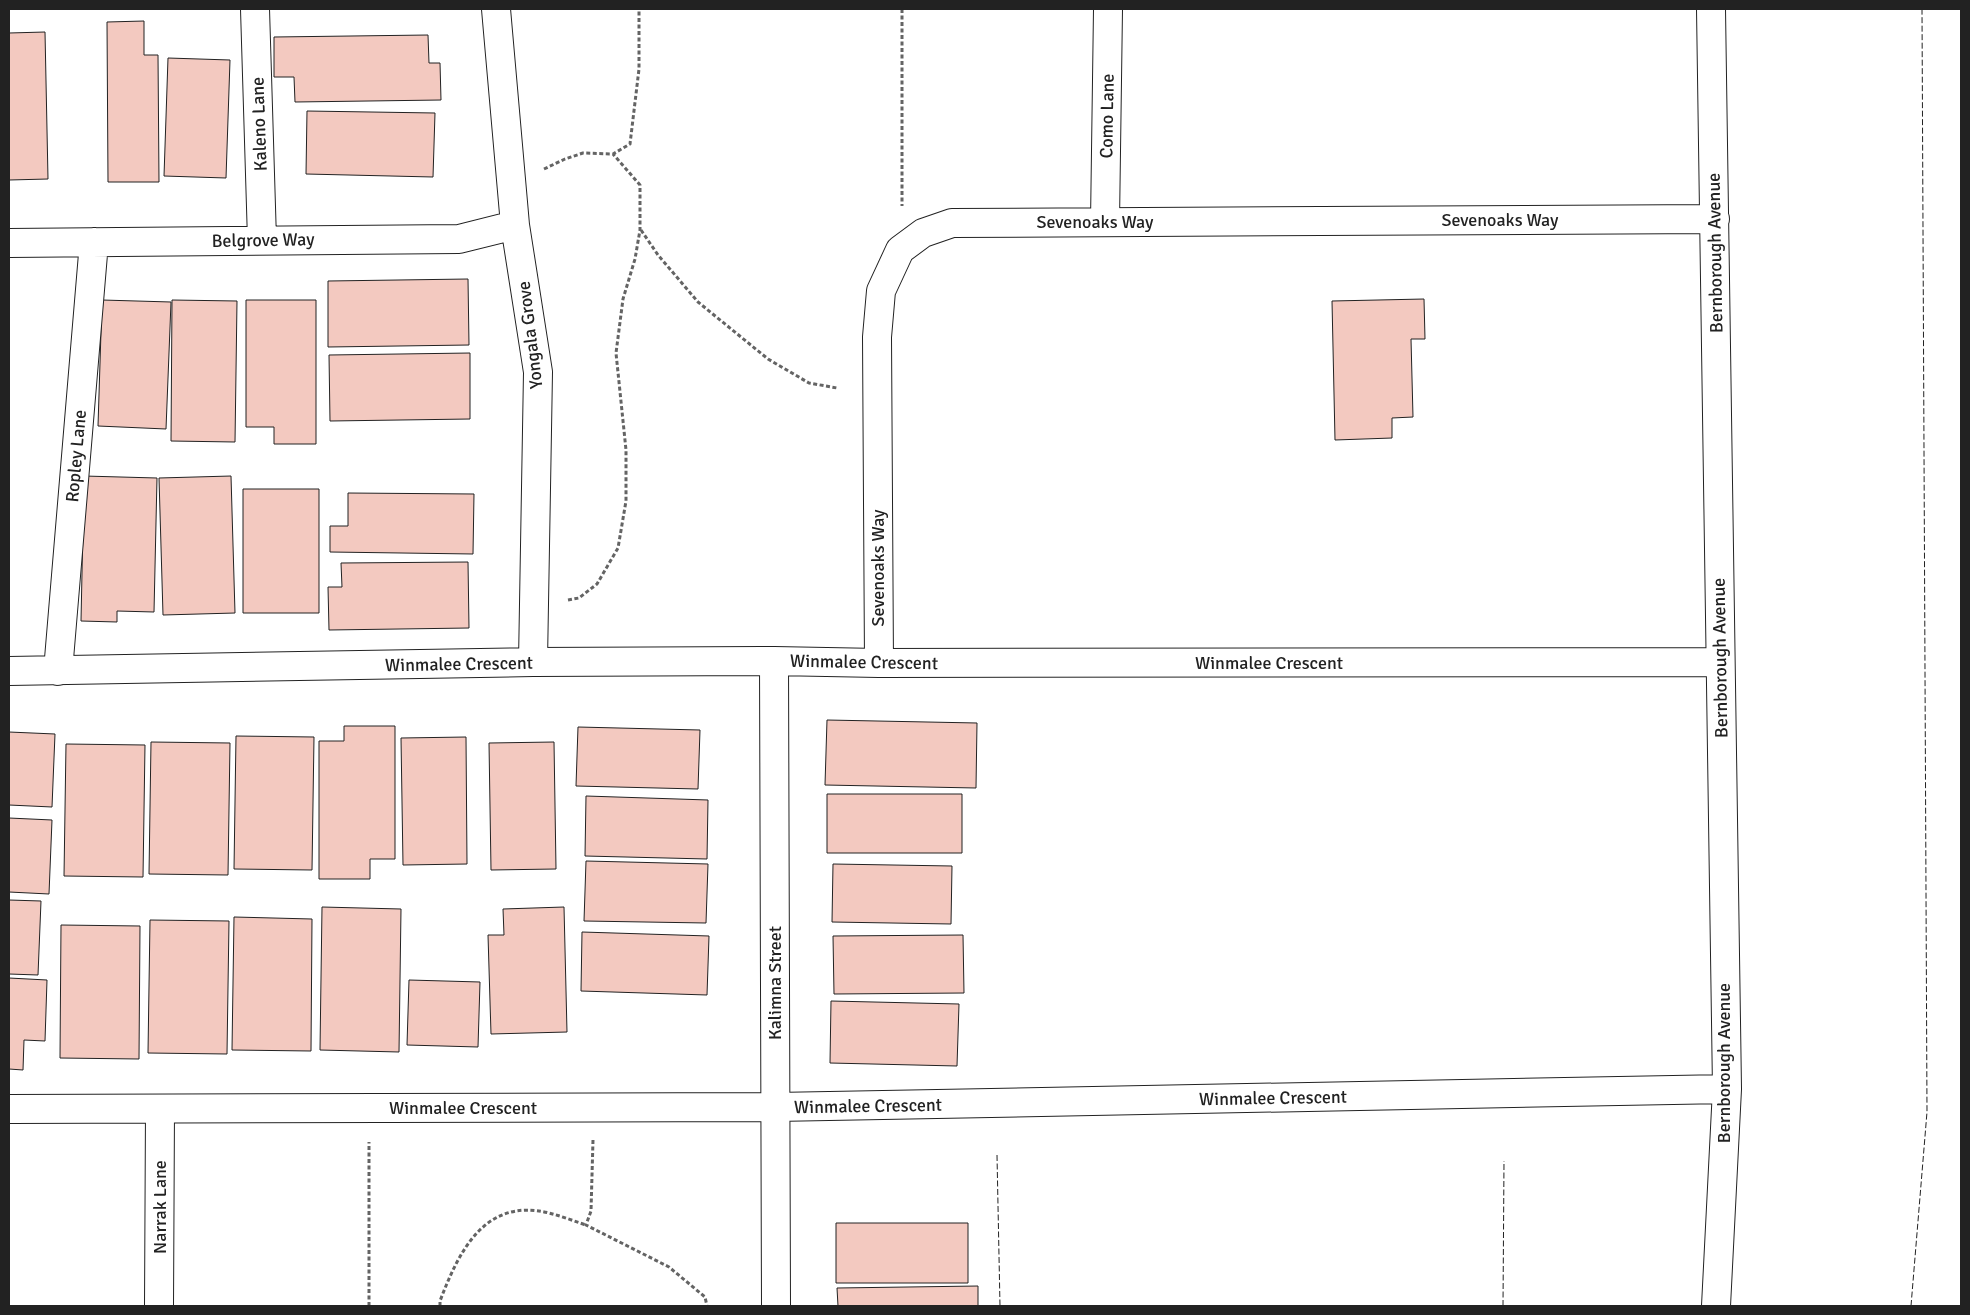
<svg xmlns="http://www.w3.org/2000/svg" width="1970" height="1315" viewBox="0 0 1970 1315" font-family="Signika,sans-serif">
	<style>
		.building { fill: #f3c9c0; stroke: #222 }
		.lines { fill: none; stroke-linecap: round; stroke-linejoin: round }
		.minor-casing { stroke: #222; stroke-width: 30 }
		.path { stroke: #646464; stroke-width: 3; stroke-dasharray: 4 2.5; stroke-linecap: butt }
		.minor { stroke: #fff; stroke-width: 28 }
		.fence { stroke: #222; stroke-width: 1; stroke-dasharray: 6 2.5; stroke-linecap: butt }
		.labels { text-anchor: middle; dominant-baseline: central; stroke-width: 4; stroke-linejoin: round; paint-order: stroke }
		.street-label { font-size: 18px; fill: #222; stroke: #fff }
	</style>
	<rect width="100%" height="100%" fill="#fff"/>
	<!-- building -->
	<path class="building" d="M144,21V55H158L159,182H108L107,22Z
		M45,32L48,179L9,180V33Z
		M428,35L429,63H440L441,100L295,102L294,77H274V37Z
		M168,58L230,60L226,178L164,176Z
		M307,111L435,113L433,177L306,174Z
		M468,279L469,345L328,347V281Z
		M1424,299L1425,339H1411L1413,417L1392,418V438L1335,440L1332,301Z
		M102,300L171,302L166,429L98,426Z
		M172,300L237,301L235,442L171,441Z
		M246,300H316V444H274V427H246Z
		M470,353V419L330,421L329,355Z
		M84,476L157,478L154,612L117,611V622L81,621Z
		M231,476L235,613L163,615L159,478Z
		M243,489H319V613H243Z
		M348,493L474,494L473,554L330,552V526H348Z
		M468,562L469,628L329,630L328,587H342L341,563Z
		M827,720L977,723L976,788L825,785Z
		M344,726H395V859H370V879H319V741H344Z
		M578,727L700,730L698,789L576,786Z
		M9,732L55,734L52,807L9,805Z
		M236,736L314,737L312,870L234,869Z
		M466,737L467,864L403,865L401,738Z
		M151,742L230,743L228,875L149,874Z
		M554,742L556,869L491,870L489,743Z
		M66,744L145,745L143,877L64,876Z
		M827,794H962V853H827Z
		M586,796L708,800L707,859L585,856Z
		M9,818L52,820L49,894L9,892Z
		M586,861L708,864L706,923L584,921Z
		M833,864L952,866L951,924L832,922Z
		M9,900L41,901L38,975L9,974Z
		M322,907L401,909L399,1052L320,1050Z
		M564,907L567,1032L491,1034L488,935H504L503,909Z
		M234,917L312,919L311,1051L232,1050Z
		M150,920L229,921L227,1054L148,1053Z
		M61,925L140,926L139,1059L60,1058Z
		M582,932L709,936L707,995L581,991Z
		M963,935L964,993L834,994L833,936Z
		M9,978L47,980L45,1041L24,1040L23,1070L9,1069Z
		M409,980L480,982L478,1047L407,1045Z
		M831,1001L959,1004L957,1066L830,1063Z
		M836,1223H968V1283H836Z
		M978,1286V1306H838L837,1288Z"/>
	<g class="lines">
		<!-- minor casing -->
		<g class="minor-casing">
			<path id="minor" d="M255,9L262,240
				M496,9L515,225L538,372L533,662
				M1711,9L1727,1089L1716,1306
				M1105,222L1108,9
				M9,243L459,239L515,225
				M774,661L776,1306
				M879,663L877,337L881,291L900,250L923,233L952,223L1715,219
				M9,671L533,662L774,661L879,663L1720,662
				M58,671L94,242
				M9,1109L775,1107L1727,1089
				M159,1306L160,1109"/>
		</g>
		<!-- path -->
		<path class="path" d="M902,9V206
			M544,169L565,159L583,153L613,154L630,144L639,69V9
			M641,230L658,255L698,302L768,359L809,383L837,388
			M568,600L579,598L597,584L618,548L626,501V450L616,353L623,299L635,259L640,230V185L613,154
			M593,1140L591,1211L586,1225L669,1267L705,1297L707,1306
			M369,1306V1142
			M440,1306V1301C459,1251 485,1197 549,1213C561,1216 574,1221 586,1225"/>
		<!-- minor -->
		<use href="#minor" class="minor"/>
		<!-- fence -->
		<path class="fence" d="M997,1155L1000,1306
			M1503,1306L1504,1161
			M1911,1306L1927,1112L1922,9"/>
	</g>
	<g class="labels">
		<!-- street labels -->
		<g class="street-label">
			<text transform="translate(1107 116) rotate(-89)">Como Lane</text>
			<text transform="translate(259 124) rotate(-92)">Kaleno Lane</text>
			<text x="1500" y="220">Sevenoaks Way</text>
			<text x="1095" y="222">Sevenoaks Way</text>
			<text transform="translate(263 240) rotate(-1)">Belgrove Way</text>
			<text transform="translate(1715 253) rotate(-91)">Bernborough Avenue</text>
			<text transform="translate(530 335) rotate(-97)">Yongala Grove</text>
			<text transform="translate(76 456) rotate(-85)">Ropley Lane</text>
			<text transform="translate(878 568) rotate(-90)">Sevenoaks Way</text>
			<text transform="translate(1720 658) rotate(-91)">Bernborough Avenue</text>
			<text transform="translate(864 662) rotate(1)">Winmalee Crescent</text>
			<text x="1269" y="663">Winmalee Crescent</text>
			<text transform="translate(459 664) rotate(-1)">Winmalee Crescent</text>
			<text transform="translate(775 983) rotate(-90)">Kalimna Street</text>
			<text transform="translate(1724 1063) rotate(-90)">Bernborough Avenue</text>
			<text transform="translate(1273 1098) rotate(-1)">Winmalee Crescent</text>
			<text transform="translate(868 1106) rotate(-1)">Winmalee Crescent</text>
			<text x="463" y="1108">Winmalee Crescent</text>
			<text transform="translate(160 1207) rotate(-90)">Narrak Lane</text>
		</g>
	</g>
	<!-- border -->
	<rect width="1970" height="1315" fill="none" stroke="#222222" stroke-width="20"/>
</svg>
